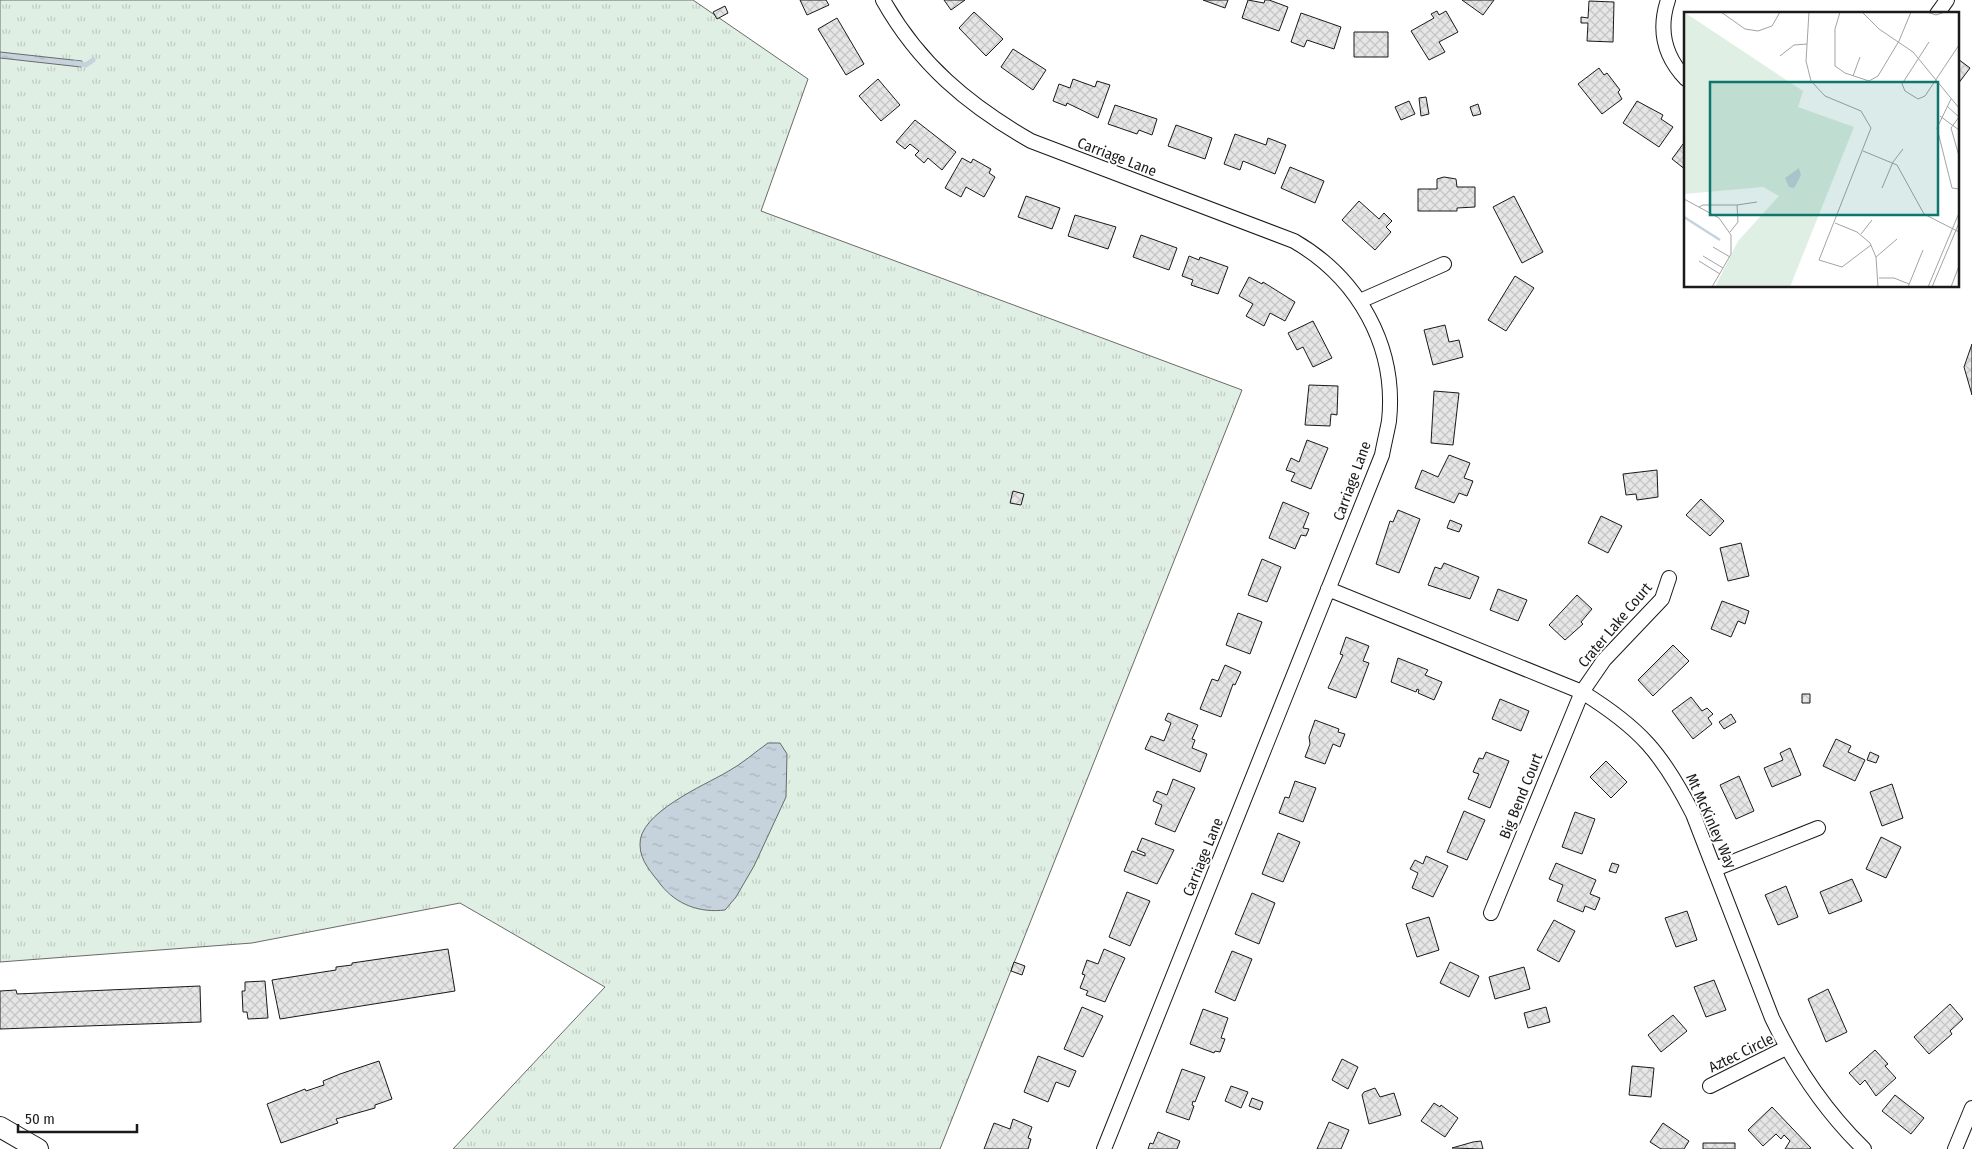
<svg xmlns="http://www.w3.org/2000/svg" width="1972" height="1149" viewBox="0 0 1972 1149" font-family="'Fira Sans Condensed',sans-serif">
	<style>
		.grass { fill: url(#grass-tufts); stroke: #6a6a6a }
		.water { fill: url(#water-ripples); stroke: #6a6a6a }
		.lines { fill: none; stroke-linecap: round; stroke-linejoin: round }
		.stream { stroke: #c6d2dc; stroke-width: 5 }
		.building { fill: url(#building-cross-hatch); stroke: #1a1a1a }
		.street-casing { stroke: #1a1a1a; stroke-width: 16 }
		.secondary-casing { stroke: #1a1a1a; stroke-width: 22 }
		.street { stroke: #fff; stroke-width: 14 }
		.secondary { stroke: #fff; stroke-width: 20 }
		.labels { text-anchor: middle; dominant-baseline: central; stroke-width: 4; stroke-linejoin: round; paint-order: stroke }
		.street-label { font-size: 15px; fill: #1a1a1a; stroke: #fff }
		.inset-river { fill: none; stroke: #c6d2dc; stroke-width: 2.5 }
		.inset-road { fill: none; stroke: #a3a3a3; stroke-width: 1 }
		.view { fill: #0f766e; fill-opacity: 0.15; stroke: #0f766e; stroke-width: 2.5 }
		.inset-edge { fill: none; stroke: #1a1a1a; stroke-width: 2.5 }
	</style>
	<defs>
		<pattern id="grass-tufts" width="24" height="20" patternUnits="userSpaceOnUse" patternTransform="scale(1.25)"><rect width="24" height="20" fill="#e0efe3"/><path d="M3 7l-1-3M5 7V3M7 7l1-3M15 17l-1-3M17 17v-4M19 17l1-3" fill="none" stroke="#c0ccc2"/></pattern>
		<pattern id="water-ripples" width="26" height="14" patternUnits="userSpaceOnUse" patternTransform="scale(1.25)"><rect width="26" height="14" fill="#c6d2dc"/><path d="M2 4q2-2 4 0t4 0M15 11q2-2 4 0t4 0" fill="none" stroke="#aab4bc"/></pattern>
		<pattern id="building-cross-hatch" width="8" height="8" patternUnits="userSpaceOnUse" patternTransform="scale(1.25)"><rect width="8" height="8" fill="#e6e6e6"/><path d="M0 0l8 8M0 8l8-8" fill="none" stroke="#c5c5c5"/></pattern>
	</defs>
	<rect width="100%" height="100%" fill="#fff"/>
	<!-- grass -->
	<path class="grass" d="M0,0H693L808,79L761,211L1242,390L940,1149H453L605,987L460,903L252,943L0,962Z"/>
	<!-- water -->
	<path class="water" d="M0,52L82,61L81,67L0,58Z
		M768,743H780L787,754L786,797L754,866L736,897L725,910C700,913 677,905 661,885C652,873 640,861 640,845C638,813 705,785 727,772C742,764 755,752 768,743Z"/>
	<g class="lines">
		<!-- stream -->
		<path class="stream" d="M75,63L86,65L93,60"/>
	</g>
	<!-- building -->
	<path class="building" d="M800,0H826L829,5L807,15Z
		M944,0H965L951,10Z
		M1203,0H1228L1225,8Z
		M1248,0L1264,3L1265,0H1269L1288,7L1279,31L1242,18Z
		M1462,0H1494L1483,15Z
		M1589,1L1614,2L1613,42L1587,41L1588,23H1581V17L1588,18Z
		M725,6L728,13L717,19L713,12Z
		M1437,11L1439,15L1446,11L1458,32L1439,42L1445,52L1429,60L1411,31L1434,18L1431,14Z
		M974,12L1003,39L986,56L959,28Z
		M1301,13L1341,27L1334,49L1307,40L1304,47L1291,42Z
		M837,18L864,64L846,75L818,29Z
		M1354,32H1388V57H1354Z
		M1013,49L1046,70L1033,90L1001,67Z
		M1958,59L1970,68L1958,84Z
		M1599,68L1604,75L1607,73L1620,90L1618,92L1622,99L1602,114L1578,84Z
		M878,79L900,105L881,121L859,96Z
		M1073,79L1095,87L1097,81L1110,85L1098,118L1067,103L1066,106L1053,101L1059,84L1070,88Z
		M1426,97L1429,114L1421,116L1419,98Z
		M1409,101L1415,114L1401,120L1395,107Z
		M1637,101L1663,115L1661,119L1673,127L1659,147L1623,123Z
		M1478,104L1481,114L1473,116L1470,107Z
		M1115,105L1157,119L1152,135L1139,130L1137,134L1108,124Z
		M915,120L956,152L942,170L928,158L924,163L915,155L919,151L910,144L905,149L896,142Z
		M1176,125L1212,138L1205,159L1168,146Z
		M1235,134L1266,145L1268,138L1286,145L1275,174L1243,161L1240,170L1224,164Z
		M1686,140V170L1672,159Z
		M962,158L971,163L973,159L991,169L989,173L995,177L984,197L966,187L961,197L945,188Z
		M1290,167L1324,181L1315,203L1281,188Z
		M1444,177L1456,179L1457,187H1475V207L1457,208V211H1418V189H1437V179Z
		M1026,196L1060,208L1052,229L1018,217Z
		M1514,196L1543,252L1522,263L1493,207Z
		M1359,201L1379,219L1384,213L1392,221L1386,227L1391,232L1375,250L1342,220Z
		M1075,215L1116,227L1108,249L1068,236Z
		M1141,235L1177,248L1169,270L1133,257Z
		M1189,256L1199,260L1200,257L1228,267L1218,294L1191,285L1193,280L1182,276Z
		M1515,276L1534,288L1506,331L1488,320Z
		M1249,277L1262,284L1263,282L1295,302L1285,321L1270,313L1264,326L1246,316L1253,304L1239,296Z
		M1313,321L1332,358L1313,367L1303,347L1297,350L1288,333Z
		M1445,325L1449,342L1459,340L1463,357L1433,365L1424,330Z
		M1972,344V395L1964,367Z
		M1309,385L1338,386L1337,415L1331,414L1330,426L1305,425Z
		M1434,391L1459,393L1453,445L1431,443Z
		M1307,440L1328,448L1311,489L1291,481L1295,473L1286,470L1291,458L1299,462Z
		M1449,455L1470,463L1464,478L1473,481L1467,496L1459,493L1454,503L1415,488L1422,470L1438,477Z
		M1657,470L1658,497L1637,500L1636,494L1626,495L1623,474Z
		M1013,491L1024,494L1021,505L1010,503Z
		M1701,499L1724,521L1710,536L1686,515Z
		M1283,502L1309,513L1303,528L1309,529L1306,536L1301,535L1295,549L1269,538Z
		M1398,510L1420,519L1399,573L1376,564L1390,521L1393,522Z
		M1601,516L1622,526L1608,553L1588,543Z
		M1450,520L1462,525L1459,532L1447,528Z
		M1741,543L1749,576L1728,581L1720,548Z
		M1262,559L1281,567L1267,602L1248,595Z
		M1444,563L1479,577L1470,599L1428,585L1435,567L1441,569Z
		M1498,589L1527,600L1518,621L1490,610Z
		M1577,595L1592,609L1581,622L1583,624L1565,640L1549,625Z
		M1722,601L1749,611L1745,624L1738,621L1731,637L1711,629Z
		M1238,613L1262,622L1250,654L1226,645Z
		M1346,637L1369,646L1363,661L1369,663L1356,698L1328,688L1343,655L1340,654Z
		M1673,645L1689,661L1653,696L1638,680Z
		M1398,658L1428,670L1425,675L1442,682L1434,700L1418,693L1419,690L1417,689L1416,692L1391,682Z
		M1225,665L1241,672L1235,685L1233,684L1221,717L1200,709L1212,679L1218,681Z
		M1802,694H1810V703H1802Z
		M1691,697L1702,711L1707,708L1713,714L1708,718L1712,724L1693,739L1672,711Z
		M1500,699L1529,711L1521,731L1492,719Z
		M1168,713L1198,725L1192,739L1195,740L1192,748L1207,754L1200,772L1145,749L1151,736L1164,741L1171,723L1165,720Z
		M1731,714L1736,722L1724,729L1719,722Z
		M1315,720L1339,729L1338,732L1345,734L1340,747L1333,744L1325,764L1305,757L1310,744L1309,737Z
		M1836,739L1851,746L1848,752L1865,760L1855,781L1823,766Z
		M1790,748L1801,775L1772,787L1764,768L1783,760L1780,753Z
		M1486,752L1509,761L1490,808L1468,799L1479,774L1473,772L1479,758L1483,759Z
		M1870,752L1879,756L1876,763L1867,760Z
		M1606,761L1627,782L1611,798L1590,777Z
		M1739,776L1754,811L1736,819L1720,785Z
		M1173,779L1195,788L1175,832L1155,824L1162,805L1153,801L1157,791L1167,795Z
		M1295,781L1316,788L1303,822L1279,813L1285,797L1289,798Z
		M1892,784L1903,818L1882,826L1870,792Z
		M1464,811L1485,820L1467,860L1447,852Z
		M1575,812L1595,819L1582,854L1562,847Z
		M1278,833L1300,842L1283,882L1262,874Z
		M1881,837L1901,847L1886,878L1866,869Z
		M1142,838L1174,850L1157,884L1124,871L1132,851L1145,856V853L1137,850Z
		M1426,856L1448,866L1433,897L1412,888L1418,873L1410,869L1415,860L1423,864Z
		M1556,863L1596,880L1590,894L1600,898L1595,910L1585,906L1583,912L1557,901L1563,885L1549,879Z
		M1612,863L1619,865L1616,873L1609,871Z
		M1852,879L1862,901L1829,914L1820,892Z
		M1786,886L1798,917L1778,925L1765,895Z
		M1127,892L1150,901L1130,946L1109,937Z
		M1252,893L1275,903L1259,944L1235,934Z
		M1687,911L1697,940L1676,947L1665,918Z
		M1429,917L1439,950L1417,957L1406,924Z
		M1554,920L1575,931L1559,962L1537,950Z
		M448,949L455,991L280,1019L272,980L336,970V967L352,965V963Z
		M1104,949L1125,958L1105,1002L1086,995L1088,991L1080,988L1085,975L1082,974L1087,960L1098,964Z
		M1232,951L1252,959L1235,1001L1215,992Z
		M1014,962L1025,966L1022,975L1011,971Z
		M1450,962L1479,976L1469,997L1440,983Z
		M1524,967L1530,989L1495,999L1489,977Z
		M1714,980L1726,1010L1706,1017L1694,987Z
		M265,981L268,1018L248,1019L247,1012H243L242,991H245V982Z
		M200,986L201,1022L0,1029V991L16,990L17,994Z
		M1828,989L1847,1032L1826,1042L1808,999Z
		M1950,1004L1963,1019L1950,1031L1952,1034L1929,1054L1914,1037Z
		M1082,1007L1103,1016L1083,1057L1064,1049Z
		M1546,1007L1550,1022L1528,1028L1524,1013Z
		M1203,1009L1228,1018L1221,1038L1225,1039L1220,1052L1215,1051L1214,1053L1190,1044Z
		M1673,1015L1687,1031L1661,1052L1648,1035Z
		M1875,1050L1888,1064L1885,1066L1896,1078L1876,1096L1865,1080L1860,1085L1849,1073Z
		M1038,1056L1076,1071L1069,1087L1056,1082L1048,1102L1024,1092Z
		M1342,1059L1358,1067L1348,1089L1332,1080Z
		M379,1061L392,1099L375,1105V1108L336,1119L338,1123L281,1143L267,1104L305,1089L306,1091L324,1085L323,1081L340,1074Z
		M1632,1066L1654,1068L1651,1097L1629,1095Z
		M1182,1069L1205,1077L1195,1102L1193,1101L1192,1105L1194,1106L1189,1120L1166,1112Z
		M1231,1086L1248,1092L1241,1108L1225,1101Z
		M1375,1088L1380,1097L1394,1093L1401,1115L1369,1124L1362,1095L1364,1092Z
		M1895,1095L1924,1118L1911,1134L1882,1111Z
		M1252,1098L1263,1102L1260,1110L1249,1106Z
		M1434,1103L1440,1107L1441,1105L1458,1118L1445,1137L1421,1121Z
		M1772,1107L1811,1148L1809,1149H1785L1790,1141L1784,1135L1781,1139L1776,1134L1763,1146L1748,1130Z
		M1013,1119L1032,1127L1028,1138L1031,1139L1028,1149H984L994,1123L1010,1129Z
		M1329,1122L1349,1130L1341,1149H1317Z
		M1663,1123L1689,1141L1684,1149H1661L1650,1142Z
		M1158,1132L1180,1141L1177,1149H1148L1150,1143L1153,1144Z
		M1481,1141L1483,1149L1452,1148L1473,1142Z
		M1703,1143H1735V1149H1703Z"/>
	<g class="lines">
		<!-- street casing -->
		<g class="street-casing">
			<path id="street" d="M883,0C919,64 968,105 1031,141L1294,241C1358,278 1397,346 1389,421C1387,432 1384,444 1382,455L1104,1149
				M1668,0C1658,30 1664,56 1686,79
				M1937,14L1947,0
				M1360,301L1444,264
				M1328,589L1582,692C1640,728 1662,753 1693,814L1772,1018C1795,1066 1826,1112 1864,1149
				M1715,869L1818,828
				M1491,913L1582,692L1604,660L1662,599L1669,578
				M1710,1086L1786,1048
				M1955,1149L1972,1108"/>
		</g>
		<!-- secondary casing -->
		<g class="secondary-casing">
			<path id="secondary" d="M0,1127L38,1149"/>
		</g>
		<!-- street -->
		<use href="#street" class="street"/>
		<!-- secondary -->
		<use href="#secondary" class="secondary"/>
	</g>
	<g class="labels">
		<!-- street labels -->
		<g class="street-label">
			<text transform="translate(1117 157) rotate(21)">Carriage Lane</text>
			<text transform="translate(1352 481) rotate(-70)">Carriage Lane</text>
			<text transform="translate(1615 625) rotate(-50)">Crater Lake Court</text>
			<text transform="translate(1521 796) rotate(-68)">Big Bend Court</text>
			<text transform="translate(1711 821) rotate(66)">Mt McKinley Way</text>
			<text transform="translate(1203 857) rotate(-68)">Carriage Lane</text>
			<text transform="translate(1741 1053) rotate(-26)">Aztec Circle</text>
		</g>
	</g>
	<!-- overview -->
	<g transform="translate(1684 12)">
		<rect width="275" height="275" fill="#fff"/>
		<path d="M0,0L119,79L114,95L170,115L106,275H31L54,229L95,184L79,175L0,182Z" fill="#e0efe3"/>
		<path d="M115,156L117,163L113,171L110,176L105,175L101,166Z" fill="#c6d2dc"/>
		<path class="inset-river" d="M0,205L36,228"/>
		<path class="inset-road" d="M37,0L61,17L74,19L88,14L96,0M125,0L122,49L127,69L141,84L177,99L187,116L135,248L158,255L187,233M156,0L151,17V54L161,61L185,69L194,64L215,29L227,0M178,0L195,17L229,40L275,96M243,0L252,3L261,0M245,30L218,72L221,79L234,87L241,84L275,33M96,44L110,33L123,32M169,64L176,45M267,87L253,116L268,176L275,177M263,94L275,105M256,104L275,118M275,105L267,116L275,144M179,139L213,153L240,202L275,220M198,176L209,150L219,137M0,187L35,206L47,223V242L28,275M53,193L73,190M15,195L19,193H53L54,210L46,220M151,211L173,220L186,231L192,245L194,275M177,222L188,208M29,235L46,245M19,244L39,256M192,245L213,227M15,249L36,262M195,266H210L225,272M224,275L239,238M244,275L275,201M248,275L275,211M267,275L275,254"/>
		<path class="view" d="M26,70H254V203H26Z"/>
		<rect width="275" height="275" class="inset-edge"/>
	</g>
	<!-- scale -->
	<path d="M18 1124v8h119v-8" fill="none" stroke="#1a1a1a" stroke-width="2.5"/>
	<text x="25" y="1124" font-size="15" fill="#1a1a1a" stroke="#ffffff" stroke-width="4" paint-order="stroke">50 m</text>
</svg>
